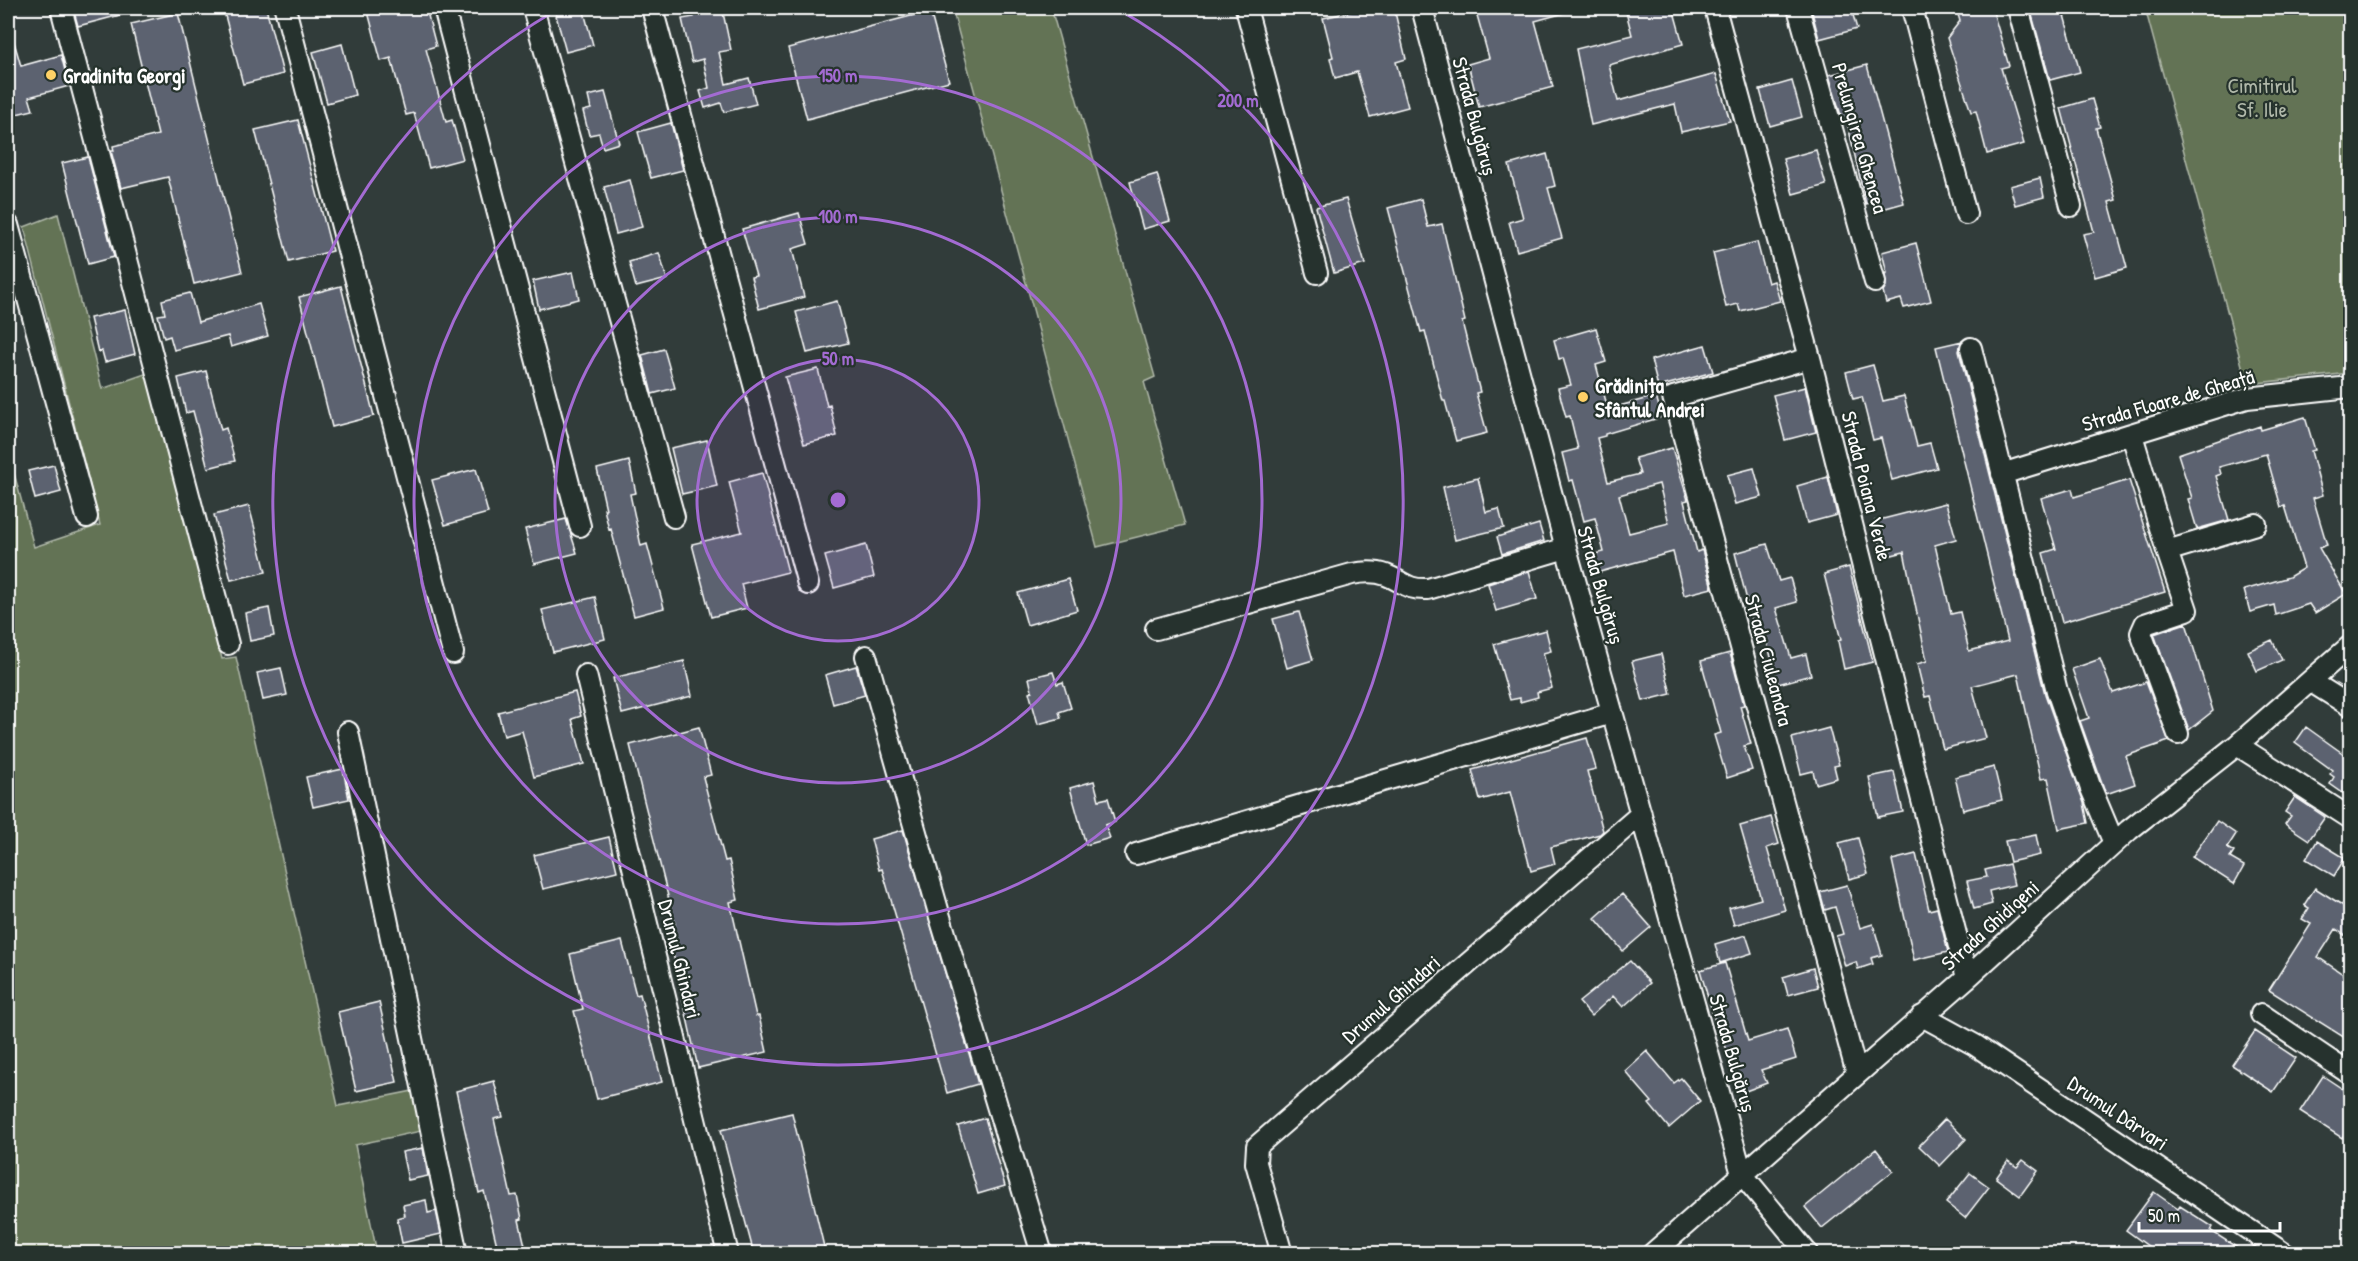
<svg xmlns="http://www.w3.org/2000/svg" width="2358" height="1261" viewBox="0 0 2358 1261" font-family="'Patrick Hand',sans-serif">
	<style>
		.green { fill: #637355; stroke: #b1b9aa; stroke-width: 1.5 }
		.building { fill: #5b6270; stroke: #fff; stroke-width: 1.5; fill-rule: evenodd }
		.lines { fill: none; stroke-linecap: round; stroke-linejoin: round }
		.minor-casing { stroke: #fff; stroke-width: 24 }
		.minor { stroke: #26332d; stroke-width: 20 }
		.ring { fill: none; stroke: #a36bd2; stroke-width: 3 }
		.poi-dot { fill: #ffd166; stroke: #26332d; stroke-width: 2 }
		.labels { text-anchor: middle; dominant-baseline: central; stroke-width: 4.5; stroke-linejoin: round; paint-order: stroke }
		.poi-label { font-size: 21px; font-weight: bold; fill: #fff; stroke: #26332d; text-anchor: start }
		.park-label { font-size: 21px; fill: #b1b9aa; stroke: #26332d }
		.street-label { font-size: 21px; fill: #fff; stroke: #26332d }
		.centre { fill: #a36bd2; stroke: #26332d; stroke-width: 3 }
		.ring-label { font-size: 18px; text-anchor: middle; font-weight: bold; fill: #a36bd2; stroke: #26332d; stroke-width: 4.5; stroke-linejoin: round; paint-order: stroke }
	</style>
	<rect width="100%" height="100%" fill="#313c3a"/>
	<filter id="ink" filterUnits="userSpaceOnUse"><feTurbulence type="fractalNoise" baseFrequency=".0167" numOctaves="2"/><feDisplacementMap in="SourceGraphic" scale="12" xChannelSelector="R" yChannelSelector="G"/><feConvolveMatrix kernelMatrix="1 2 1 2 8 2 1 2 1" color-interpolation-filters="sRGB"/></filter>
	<g filter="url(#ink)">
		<!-- green -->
		<path class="green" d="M952,8H1051L1155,377L1144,382L1185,525L1097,547Z
			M2145,8H2350V373L2247,384Z
			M58,214L102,389L148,373L222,659L236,657L338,1106L413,1091L421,1131L355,1145L377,1253H8V451L34,547L100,525L24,227Z"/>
		<!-- building -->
		<path class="building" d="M73,8H127L128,13L78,26Z
			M223,8H266L283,74L243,84Z
			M367,8H426L436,46L426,49L446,122L452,120L463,159L429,168L414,113L406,115L391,58L381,61Z
			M554,8H583L593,45L566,52Z
			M692,8H722L731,50L719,52L726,84L749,78L756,104L724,112L721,103L705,108L700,91L709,88L703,59L692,62L682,19L694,17Z
			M1367,8H1394L1406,59L1396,62L1408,107L1370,117L1357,72L1335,78L1330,58L1333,57L1323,18Z
			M1475,8H1567L1568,12L1535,21L1553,87L1479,107L1468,64L1489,58Z
			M1625,8H1673L1683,44L1609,65L1618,101L1716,74L1730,121L1681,132L1675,104L1591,125L1576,49L1632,35Z
			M1811,8H1851L1857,29L1819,39Z
			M1956,8H1992L2009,66L2001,68L2024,144L1987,154L1976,111L1971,112L1947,38L1960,21Z
			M2030,8H2062L2080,72L2050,80Z
			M930,11L949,81L807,119L788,48Z
			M178,13L242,272L194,284L168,177L121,188L111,151H114L113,146L158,135L131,24Z
			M8,35H12L21,66L61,55L69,86L29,97L33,110L8,116Z
			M342,44L355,95L327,103L313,52Z
			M1867,65L1904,203L1875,211L1873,202L1866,204L1846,117L1842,119L1829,75Z
			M1792,81L1802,117L1770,126L1760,90Z
			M605,92L619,143L603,148L599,133L589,135L583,111L591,109L588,96Z
			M2092,99L2100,127L2096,128L2116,200L2109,202L2127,268L2095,277L2083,234L2094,232L2061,108Z
			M298,120L332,251L289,262L255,130Z
			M671,123L683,170L651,178L638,132Z
			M1816,150L1826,185L1793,194L1783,159Z
			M1547,154L1555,186L1548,188L1562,238L1517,251L1509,222L1523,218L1509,165Z
			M88,157L114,257L88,264L62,163Z
			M1157,174L1170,221L1143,229L1130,182Z
			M2040,178L2044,197L2015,205L2010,186Z
			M630,180L642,227L616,234L604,187Z
			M1346,199L1365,264L1334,273L1316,207Z
			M1421,199L1428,227L1442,224L1465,321L1462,322L1480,392L1476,393L1487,433L1456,441L1445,401H1443L1425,331L1421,332L1388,208Z
			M799,213L808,244L792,249L804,297L759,309L751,277L756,276L742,229Z
			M1757,242L1768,283L1774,281L1780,301L1740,311L1738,304L1726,307L1713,253Z
			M1916,243L1931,301L1904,308L1901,299L1886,303L1883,291L1886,286L1885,273H1887L1882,252Z
			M659,253L667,279L636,287L629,262Z
			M573,272L579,299L539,309L533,281Z
			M341,286L374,416L332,427L299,297Z
			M190,293L198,322L259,304L268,336L231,347L228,336L174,350L170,336L164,338L158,315L165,314L162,300Z
			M837,301L848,343L807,353L796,312Z
			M125,310L135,354L105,362L102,351L98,352L90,318Z
			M1596,328L1606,362L1596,365L1608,409L1656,396L1662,417L1605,434V436L1597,438L1608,482L1640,474L1635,458L1672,448L1688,500L1684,501L1697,552L1702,550L1712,588L1684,595L1673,552L1596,573L1591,555L1604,552L1595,518L1584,521L1573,480L1569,481L1562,453L1578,449L1570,416L1566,417L1558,388L1571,385L1563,358L1559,359L1554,340ZM1659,484L1669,523L1629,533L1619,495Z
			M1962,341L1959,351L2045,694L2084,803L2088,823L2059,829L2048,778L2041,779L2018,674L1972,686L1986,738L1943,749L1930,696L1925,697L1917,664L1927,661L1904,552L1884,557L1875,521L1946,503L1956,539L1935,545L1951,614L1960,612L1969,651L2008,641L1936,347Z
			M1705,345L1713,372L1658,387L1651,360Z
			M664,349L675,388L652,394L642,355Z
			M1873,365L1883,401L1904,396L1917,446L1930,443L1937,468L1892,480L1881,438L1873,440L1862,397L1853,399L1846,372Z
			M818,369L827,406L830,405L837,436L804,444L785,377Z
			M206,371L221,430L226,428L235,461L208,468L193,411L186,413L178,378Z
			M1805,387L1816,432L1785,440L1773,395Z
			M2305,417L2315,450L2311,451L2323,495L2313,498L2327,545L2319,548L2346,594L2315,613L2309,604L2276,615L2274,605L2250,612L2244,590L2289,577L2304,568L2285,506L2281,507L2266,454L2219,467L2221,474L2216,476L2229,520L2197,529L2188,499L2192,498L2178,454L2260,426L2261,430Z
			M707,440L717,486L682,494L671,448Z
			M629,461L636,493L630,494L641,546L647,544L664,608L634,616L611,529L609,530L604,509H606L597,469Z
			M54,465L61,492L35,499L28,471Z
			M1754,468L1762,497L1735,504L1727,475Z
			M476,469L488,513L445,525L432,480Z
			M762,473L788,572L741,584L747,608L711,617L692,544L742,532L729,482Z
			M1828,477L1837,515L1807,523L1797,486Z
			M1478,478L1486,512L1499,509L1504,528L1455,540L1443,487Z
			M2129,480L2165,592L2062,622L2043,553L2056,549L2041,498L2072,489L2074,497Z
			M249,506L266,572L231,580L214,515Z
			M566,519L577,553L534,564L525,529Z
			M1539,524L1544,541L1502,554L1497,537Z
			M1767,544L1779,581L1790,578L1797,602L1776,608L1791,658L1806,654L1811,675L1778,684L1767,642L1758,644L1735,553Z
			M866,545L874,577L834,588L825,556Z
			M1849,567L1873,662L1844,669L1838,641L1841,640L1824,574Z
			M1529,571L1537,599L1496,611L1488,584Z
			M1068,579L1077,610L1027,625L1018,593Z
			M595,597L605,639L553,652L542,610Z
			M269,608L274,636L250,641L245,613Z
			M1299,612L1313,660L1287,668L1273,619Z
			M2186,623L2213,711L2189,730L2154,634Z
			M1546,630L1551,651L1543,653L1552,688L1537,692L1538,697L1520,702V698L1510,700L1494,644Z
			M2272,640L2282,660L2257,671L2248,651Z
			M1730,653L1744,705L1740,706L1751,744L1744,746L1752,770L1727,778L1714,735L1721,733L1701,661Z
			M1661,654L1671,694L1643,701L1632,661Z
			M2100,659L2113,693L2146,682L2169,741L2126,756L2135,784L2106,794L2080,721L2089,718L2072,669Z
			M684,661L692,696L622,714L613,678Z
			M856,666L865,695L833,704L825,675Z
			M281,668L287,695L263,700L257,673Z
			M1053,672L1057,684L1063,682L1071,708L1059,712L1061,718L1038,724L1029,692L1032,691L1029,678Z
			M575,692L581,716L572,719L584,764L534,777L522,731L504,736L498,712Z
			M699,727L711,775L703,777L725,861L729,860L738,900L730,902L756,1016H759L767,1052L698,1068L667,926L675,924L630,745Z
			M2306,727L2348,757L2350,754V798L2330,784L2334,777L2330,774L2332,770L2295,743Z
			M1829,728L1839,765L1834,766L1837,778L1816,784L1813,771L1801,774L1792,738Z
			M1587,738L1596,769L1587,771L1603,831L1600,834L1551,847L1555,864L1531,871L1510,792L1480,800L1472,770Z
			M1994,767L2002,800L1963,810L1955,777Z
			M343,769L349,799L313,807L306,777Z
			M1894,772L1903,812L1878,817L1869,777Z
			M1094,781L1099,800L1108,798L1115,822L1105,825L1110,838L1086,845L1070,788Z
			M2295,797L2325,817L2309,840L2285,824L2291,816L2285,812Z
			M1771,817L1779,844L1767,848L1785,910L1734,925L1729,908L1761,899L1740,826Z
			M2217,821L2236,834L2227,848L2234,852L2230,858L2244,866L2234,884L2192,857Z
			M903,830L978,1084L947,1093L882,869L879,870L871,839Z
			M2036,835L2040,855L2010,862L2005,841Z
			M609,837L617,871L543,889L534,855Z
			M1858,838L1868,874L1849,879L1839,843Z
			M2317,841L2345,858L2334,876L2306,859Z
			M1916,854L1929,910L1937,908L1948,952L1914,960L1892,860Z
			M2009,864L2014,885L1989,891L1992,904L1974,909L1967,881L1987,877L1985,870Z
			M1847,885L1860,928L1873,924L1882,955L1871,958L1873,964L1858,969L1856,962L1845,966L1836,936L1843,934L1835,907L1825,910L1820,892Z
			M2315,888L2350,910V939L2336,929L2318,957L2350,979V1029L2345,1038L2269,990L2311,924L2302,919L2309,908L2304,905Z
			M1622,894L1651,927L1623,951L1595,918Z
			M1746,935L1752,953L1720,963L1715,944Z
			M622,941L636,995L640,994L662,1082L597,1099L574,1011L583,1009L570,954Z
			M1630,961L1650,983L1623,1007L1613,996L1591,1016L1579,1002Z
			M1725,963L1748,1041L1787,1029L1796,1059L1761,1070L1767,1083L1743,1092L1721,1034L1719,1035L1700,970Z
			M1813,968L1818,987L1788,995L1783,977Z
			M379,1002L397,1082L356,1091L338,1012Z
			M2255,1031L2296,1058L2273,1092L2232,1065Z
			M1647,1051L1674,1083L1681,1078L1700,1101L1669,1128L1649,1104L1652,1102L1625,1071Z
			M2323,1076L2350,1094V1124L2342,1138L2300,1111Z
			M494,1081L503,1117L494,1119L511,1196L517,1195L522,1219L519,1220L527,1254H499L484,1191L479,1193L456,1091Z
			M792,1113L825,1251L814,1254H754L721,1130Z
			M985,1118L1005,1186L978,1194L958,1126Z
			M1945,1119L1966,1139L1940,1166L1919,1146Z
			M423,1148L428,1176L408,1180L402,1152Z
			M1876,1149L1893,1171L1822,1228L1805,1207Z
			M2023,1160L2038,1171L2020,1196L1996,1178L2008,1161L2017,1167Z
			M1970,1173L1989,1187L1965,1218L1946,1203Z
			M2154,1192L2178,1209L2180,1206L2213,1227L2211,1231L2247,1254H2159L2126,1230Z
			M426,1200L428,1213L436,1211L441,1234L402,1243L397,1218L405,1216L403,1205Z"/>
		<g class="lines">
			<!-- minor casing -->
			<g class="minor-casing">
				<path id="minor" d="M61,8L228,644
					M285,8L453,653
					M444,8L580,526
					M533,8L674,517
					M652,8L808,584
					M1246,8L1317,273
					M1422,8L1566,548L1742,1174L1808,1254
					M1715,8L1810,358L1967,978
					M1798,8L1875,282
					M1912,8L1966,214
					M2018,8L2071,206
					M8,225L87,517
					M1971,348L2057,691L2090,786L2114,843
					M1810,358L1673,397L1857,1074
					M2132,435L2167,551L2256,524
					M2002,474L2247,398L2350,387
					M2167,551L2187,610L2145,624L2141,633L2178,734
					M1156,629L1352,574C1363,572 1375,571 1386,575C1404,582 1406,590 1428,589L1566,548
					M866,656L940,917L1042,1254
					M586,675L728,1254
					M2310,681L2350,706
					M348,732L457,1254
					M2237,745L2350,818
					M1136,854L1612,713
					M2261,1014L2350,1074
					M1922,1016L1975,1045L2285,1254
					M1282,1254L1256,1163L1257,1146L1641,814
					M1652,1254L1967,978L2129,830L2237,745L2350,646"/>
			</g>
			<!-- minor -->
			<use href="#minor" class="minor"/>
		</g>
	</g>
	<!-- distance rings -->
	<circle cx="838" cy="500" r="141" fill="#a36bd2" fill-opacity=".12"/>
	<g class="ring">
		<circle cx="838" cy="500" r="141"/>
		<circle cx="838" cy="500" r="283"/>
		<circle cx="838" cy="500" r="424"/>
		<path d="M1116 8A565 565 0 1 1 560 8"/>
	</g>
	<!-- markers -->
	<g class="poi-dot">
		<circle cx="51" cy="75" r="6"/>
		<circle cx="1583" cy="397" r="6"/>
	</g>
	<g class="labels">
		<!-- poi labels -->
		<g class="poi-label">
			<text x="63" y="75">Gradinita Georgi</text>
			<text x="1595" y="385">Grădinița<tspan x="1595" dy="24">Sfântul Andrei</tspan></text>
		</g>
		<!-- park labels -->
		<g class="park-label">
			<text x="2262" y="85">Cimitirul<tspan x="2262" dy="24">Sf. Ilie</tspan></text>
		</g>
		<!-- street labels -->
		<g class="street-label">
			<text transform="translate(1475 116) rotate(75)">Strada Bulgăruș</text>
			<text transform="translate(1860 138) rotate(74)">Prelungirea Ghencea</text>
			<text transform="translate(2168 400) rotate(-16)">Strada Floare de Gheață</text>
			<text transform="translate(1867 486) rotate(76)">Strada Poiana Verde</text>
			<text transform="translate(1601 585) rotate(74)">Strada Bulgăruș</text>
			<text transform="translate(1769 660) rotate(75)">Strada Ciuleandra</text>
			<text transform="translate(1990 925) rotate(-42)">Strada Ghidigeni</text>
			<text transform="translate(680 959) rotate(76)">Drumul Ghindari</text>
			<text transform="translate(1391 999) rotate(-41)">Drumul Ghindari</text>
			<text transform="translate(1733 1053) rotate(74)">Strada Bulgăruș</text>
			<text transform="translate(2118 1113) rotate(34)">Drumul Dârvari</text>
		</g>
	</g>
	<circle cx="838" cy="500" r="9" class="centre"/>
	<g class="ring-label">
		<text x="838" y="82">150 m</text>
		<text x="1238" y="107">200 m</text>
		<text x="838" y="223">100 m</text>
		<text x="838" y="365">50 m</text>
	</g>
	<!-- margin -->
	<rect width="2358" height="1261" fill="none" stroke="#26332d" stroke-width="30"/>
	<rect x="15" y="15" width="2328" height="1231" fill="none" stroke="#fff" stroke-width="2" filter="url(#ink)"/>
	<!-- scale -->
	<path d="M2139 1222v9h141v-9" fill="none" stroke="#ffffff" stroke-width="3"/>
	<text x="2148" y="1222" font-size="18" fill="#ffffff" stroke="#26332d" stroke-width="4.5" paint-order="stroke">50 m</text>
</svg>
